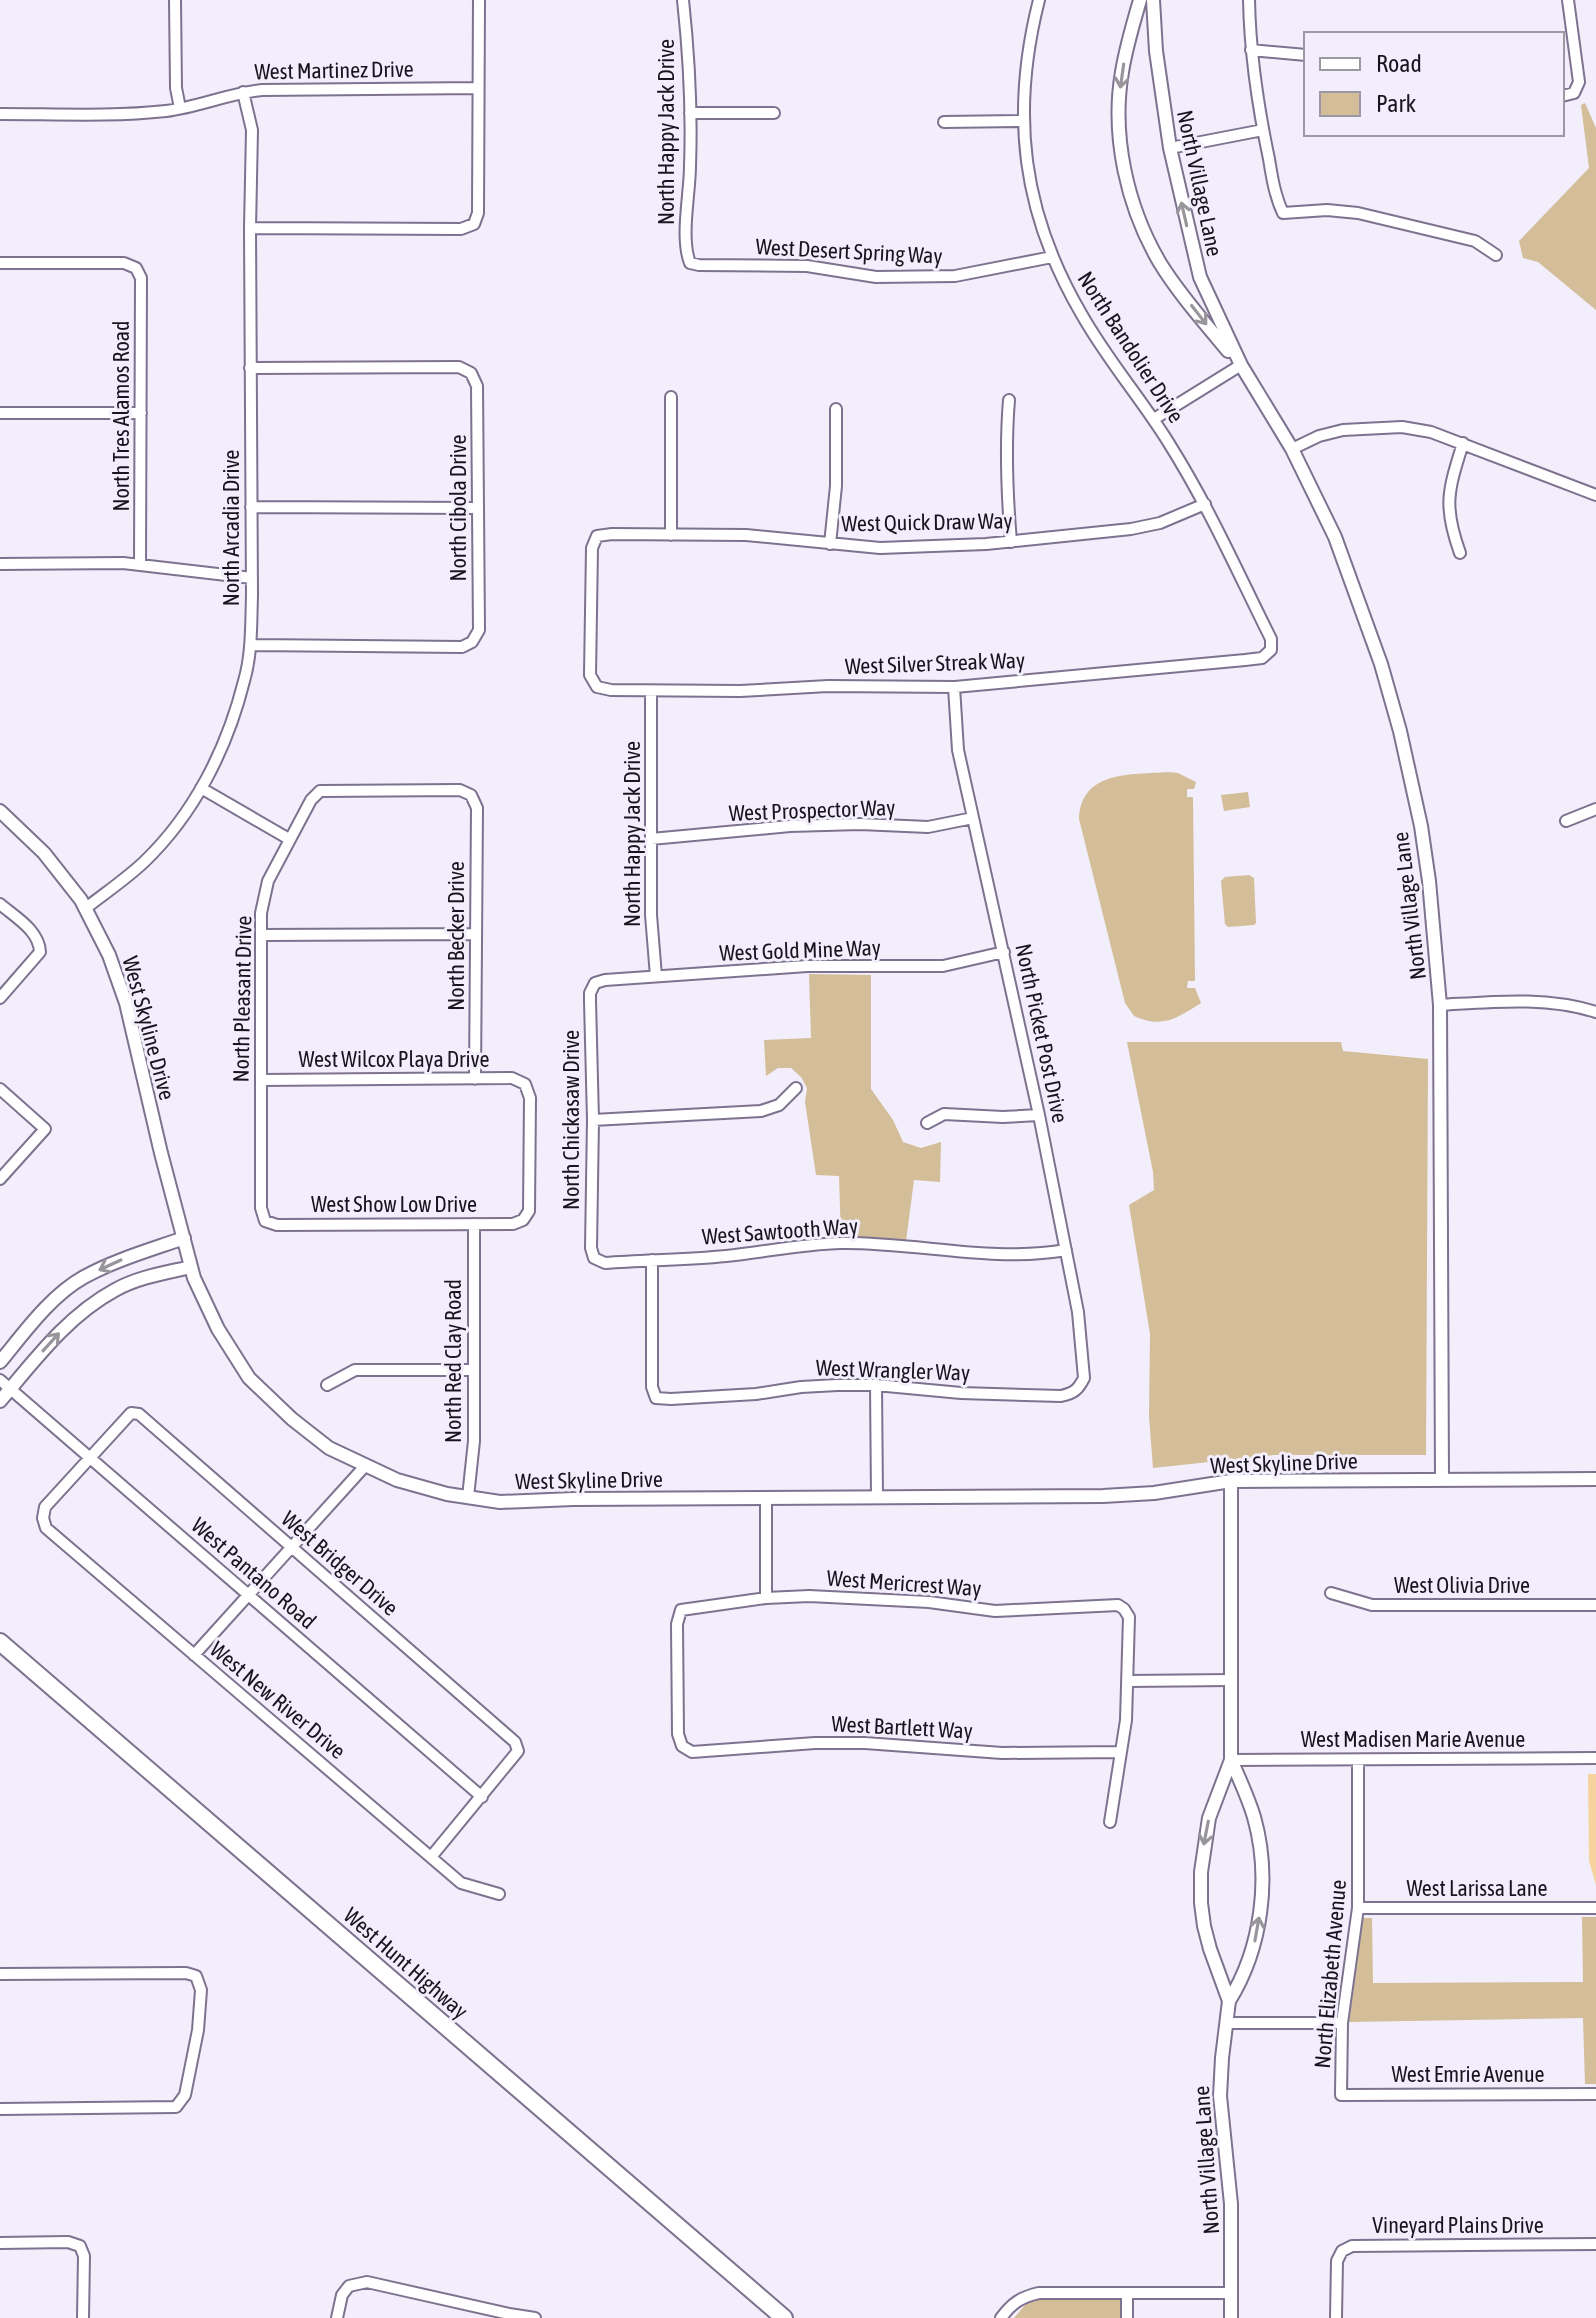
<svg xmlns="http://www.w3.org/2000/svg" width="1596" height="2318" viewBox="0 0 1596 2318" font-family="'Asap Condensed',sans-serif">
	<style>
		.green { fill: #d4bd99 }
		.water { fill: #f6d39c }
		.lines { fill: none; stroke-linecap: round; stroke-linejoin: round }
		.minor-casing { stroke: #7d728f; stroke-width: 14 }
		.tertiary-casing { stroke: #7d728f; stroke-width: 16 }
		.primary-casing { stroke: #7d728f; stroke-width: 20 }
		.minor { stroke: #fff; stroke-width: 10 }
		.tertiary { stroke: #fff; stroke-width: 12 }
		.primary { stroke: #fff; stroke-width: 16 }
		.oneway { stroke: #98959b }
		.labels { text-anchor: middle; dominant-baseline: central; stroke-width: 6; stroke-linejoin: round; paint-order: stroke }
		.street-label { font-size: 22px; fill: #191420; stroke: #f2eefb }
	</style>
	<rect width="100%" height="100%" fill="#f2eefb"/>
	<!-- green -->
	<path class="green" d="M1585,103L1596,128V310L1538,262L1523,258L1519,241L1589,168L1581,105Z
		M1168,772L1178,773L1196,782L1194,789H1187V797H1193L1195,981H1188L1187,988H1195L1201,1003C1177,1018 1163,1029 1134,1016L1125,1003L1079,819C1081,770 1132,775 1168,772Z
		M1248,792L1250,807L1224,811L1221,795Z
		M1249,875L1254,878L1256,923L1254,925L1228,927L1225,924L1221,881L1225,877Z
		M809,974L871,975V1089L893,1120L903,1142L921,1148L941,1142L940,1182L914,1180L906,1241L841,1238L839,1176L816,1175L805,1102L807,1088L801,1077L791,1068H778L766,1076L764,1040L811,1038Z
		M1127,1042H1341L1343,1051L1428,1059L1426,1455H1274L1153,1468L1149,1417L1150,1334L1129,1205L1154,1190L1153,1172Z
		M1582,1917H1596V2084H1585L1583,2018L1349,2022L1363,1918H1372L1373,1983L1583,1982Z
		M1044,2297L1124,2299L1123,2318H1014L1026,2304Z"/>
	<!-- water -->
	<path class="water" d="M1588,1774H1596V1885L1589,1861Z"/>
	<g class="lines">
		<!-- minor casing -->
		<g class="minor-casing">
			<path id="minor" d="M175,0L176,88L180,108
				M683,0C689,55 692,111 690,166C690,194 680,237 690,263L699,265L807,266L876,277L955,276L1052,257
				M1039,0C1010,114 1022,213 1082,315C1108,361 1143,401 1170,445C1210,509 1238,573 1271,639V650L1262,658L1245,660L955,687L828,686L740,691L611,690L597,687L590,675L592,548L597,536L612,534L746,535L880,548L986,544L1131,529L1160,523L1205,504
				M1249,0C1250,53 1258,107 1269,159C1272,178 1275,196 1283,213L1327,210L1358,213L1475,241L1496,255
				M1251,50L1306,55
				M1562,96L1574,93L1579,82L1568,0
				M690,113H774
				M0,114C55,114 111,117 166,111C199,107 229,93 262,90L478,88
				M944,122L1023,121
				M1170,148L1263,130
				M250,228L461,229L474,224L478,213L479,0
				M0,263H124L136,268L141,278L140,564
				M1009,400C1005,448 1007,494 1011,542
				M0,413H141
				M1154,419L1241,365
				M1292,449L1319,436L1343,430L1402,427L1431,432L1596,495
				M251,507L478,508
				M671,535V397
				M830,544L836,486V409
				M1460,553C1443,506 1448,491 1463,443
				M0,564L123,563L252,578
				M250,645L462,647L472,642L479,630L477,386L471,373L459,367L250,368
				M651,691V915L656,976
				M201,788L289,839
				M1566,821L1596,809
				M651,839L790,826L860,824L928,827L973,818
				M0,904C15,917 39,930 40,952L0,998
				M86,908C105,893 126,879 144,862C194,814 227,749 244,681C252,654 251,624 252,596L250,228L252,130L243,92
				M261,935L476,934
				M1004,952L943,966H807L605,980L595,983L590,993V1001L593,1120L591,1248L594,1258L605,1263C645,1260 686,1260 726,1256C764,1252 803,1244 841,1243C917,1242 991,1263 1066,1250
				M1440,1005C1492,1002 1545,996 1596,1012
				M261,1080L512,1078L525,1084L530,1098L529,1211L523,1220L513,1224L277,1225L265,1221L261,1208V913L268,881L311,800L320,791L460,790L471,795L477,808L475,1079
				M0,1089L45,1129L0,1179
				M593,1120L761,1111L779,1105L796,1088
				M927,1123L944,1114L1003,1117L1039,1115
				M652,1260V1387L656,1398L671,1399L756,1394L801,1387L837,1385H876L961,1393L1061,1396C1074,1393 1078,1390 1084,1378L1078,1312L1039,1115L958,750L954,687
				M0,1380L482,1797
				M327,1385L355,1370H474
				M876,1385L877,1496
				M468,1497L474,1441V1224
				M766,1498V1598
				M1331,1593L1372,1605H1596
				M194,1655L365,1466
				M1127,1681L1232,1680
				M1231,1760L1596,1758
				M1358,1760V1908L1342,2023L1341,2095L1596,2094
				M1110,1822L1126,1720L1129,1617L1124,1609L1118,1605L995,1611L929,1602L809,1596L766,1598L681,1610L677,1624L678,1734L682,1746L692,1752L815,1743H865L1002,1753L1121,1752
				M431,1857L518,1751L515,1742L139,1414L131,1413L45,1507L43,1518L46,1528L461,1883L499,1894
				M1358,1908H1596
				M0,1974L186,1973L196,1976L201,1990L198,2030L185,2095L176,2107L0,2109
				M1227,2023H1342
				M0,2243L68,2242L80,2246L84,2256L83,2318
				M337,2318L342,2295L349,2286L367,2282L509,2314L535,2318
				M1001,2318C1012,2303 1021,2297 1039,2293H1231
				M1127,2318V2293
				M1336,2318L1337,2261L1342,2251L1352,2246L1596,2244"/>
		</g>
		<!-- tertiary casing -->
		<g class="tertiary-casing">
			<path id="tertiary" d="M1140,0C1133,24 1126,47 1122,72C1111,136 1127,207 1160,263C1179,294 1205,323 1228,351
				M1153,0L1156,51L1170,148L1200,277L1241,365L1292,449L1335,537L1381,664L1400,731L1421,826L1429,881L1440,1005L1442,1480
				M0,811L44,853L81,900L109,955L126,1003L161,1153L194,1278L218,1329L249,1378L292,1419L329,1448L397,1480L447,1494L500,1502L573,1499L1103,1496L1154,1493L1231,1481L1596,1479
				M0,1362C24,1333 50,1296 84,1277C115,1260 150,1250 184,1238
				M0,1401C34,1361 67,1316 115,1290C138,1277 165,1273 191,1267
				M1231,1481V1760L1209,1818L1201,1872V1903L1204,1926L1210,1949L1229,2001L1222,2058L1220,2096L1231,2204V2318
				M1229,2001C1262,1948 1271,1877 1254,1817C1248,1797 1239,1778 1231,1760"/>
		</g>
		<!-- primary casing -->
		<g class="primary-casing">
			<path id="primary" d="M0,1642L784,2318"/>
		</g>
		<!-- minor -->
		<use href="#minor" class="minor"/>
		<!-- tertiary -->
		<use href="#tertiary" class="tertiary"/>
		<!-- primary -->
		<use href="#primary" class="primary"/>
	</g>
	<!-- one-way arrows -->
	<defs><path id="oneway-shaft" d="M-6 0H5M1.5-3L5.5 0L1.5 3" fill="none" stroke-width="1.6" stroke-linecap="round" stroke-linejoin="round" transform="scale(2)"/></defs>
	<g class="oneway">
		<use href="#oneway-shaft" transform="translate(1122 76) rotate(98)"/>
		<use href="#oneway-shaft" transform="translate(1184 214) rotate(-103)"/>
		<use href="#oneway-shaft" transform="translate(1199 315) rotate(52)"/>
		<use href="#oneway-shaft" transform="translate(110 1265) rotate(155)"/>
		<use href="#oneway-shaft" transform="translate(51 1342) rotate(-48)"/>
		<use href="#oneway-shaft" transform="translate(1206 1833) rotate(101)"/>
		<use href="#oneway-shaft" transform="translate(1257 1929) rotate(-80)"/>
	</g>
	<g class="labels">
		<!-- street labels -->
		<g class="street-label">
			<text transform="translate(334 70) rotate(-1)">West Martinez Drive</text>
			<text transform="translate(666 132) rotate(-90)">North Happy Jack Drive</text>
			<text transform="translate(1200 183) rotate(78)">North Village Lane</text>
			<text transform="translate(849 251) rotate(3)">West Desert Spring Way</text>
			<text transform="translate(1131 347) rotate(57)">North Bandolier Drive</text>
			<text transform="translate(121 416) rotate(-90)">North Tres Alamos Road</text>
			<text transform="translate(458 508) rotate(-90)">North Cibola Drive</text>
			<text transform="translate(927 522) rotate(-1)">West Quick Draw Way</text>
			<text transform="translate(231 528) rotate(-90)">North Arcadia Drive</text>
			<text transform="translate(935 663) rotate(-2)">West Silver Streak Way</text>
			<text transform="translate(812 810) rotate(-2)">West Prospector Way</text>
			<text transform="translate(632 834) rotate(-90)">North Happy Jack Drive</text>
			<text transform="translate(1409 906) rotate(-97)">North Village Lane</text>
			<text transform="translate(456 936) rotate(-90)">North Becker Drive</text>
			<text transform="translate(800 950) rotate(-2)">West Gold Mine Way</text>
			<text transform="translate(242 999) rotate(-89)">North Pleasant Drive</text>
			<text transform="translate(149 1028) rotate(75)">West Skyline Drive</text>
			<text transform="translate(1042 1033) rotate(78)">North Picket Post Drive</text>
			<text x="394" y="1059">West Wilcox Playa Drive</text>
			<text transform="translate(571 1120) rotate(-90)">North Chickasaw Drive</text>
			<text x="394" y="1204">West Show Low Drive</text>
			<text transform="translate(780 1231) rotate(-4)">West Sawtooth Way</text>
			<text transform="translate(453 1361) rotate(-90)">North Red Clay Road</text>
			<text transform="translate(893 1370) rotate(2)">West Wrangler Way</text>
			<text transform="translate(1284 1463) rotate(-2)">West Skyline Drive</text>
			<text transform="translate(589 1480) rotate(-1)">West Skyline Drive</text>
			<text transform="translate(340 1563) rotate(41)">West Bridger Drive</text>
			<text transform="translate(254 1573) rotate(41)">West Pantano Road</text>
			<text transform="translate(904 1583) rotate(4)">West Mericrest Way</text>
			<text x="1462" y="1585">West Olivia Drive</text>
			<text transform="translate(278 1700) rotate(40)">West New River Drive</text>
			<text transform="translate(902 1727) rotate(3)">West Bartlett Way</text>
			<text x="1413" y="1739">West Madisen Marie Avenue</text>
			<text x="1477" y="1888">West Larissa Lane</text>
			<text transform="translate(406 1963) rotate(41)">West Hunt Highway</text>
			<text transform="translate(1330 1974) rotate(-85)">North Elizabeth Avenue</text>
			<text x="1468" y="2074">West Emrie Avenue</text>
			<text transform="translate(1206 2160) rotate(-94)">North Village Lane</text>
			<text x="1458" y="2225">Vineyard Plains Drive</text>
		</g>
	</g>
	<!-- legend -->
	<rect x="1304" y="32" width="260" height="104" fill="#f2eefb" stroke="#9b97a3" stroke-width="2"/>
	<rect x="1320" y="58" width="40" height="12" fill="#ffffff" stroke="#9b97a3" stroke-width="2"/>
	<text x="1376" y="72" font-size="24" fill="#191420">Road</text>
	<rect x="1320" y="92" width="40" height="24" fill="#d4bd99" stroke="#9b97a3" stroke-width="2"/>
	<text x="1376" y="112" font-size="24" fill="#191420">Park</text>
</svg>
